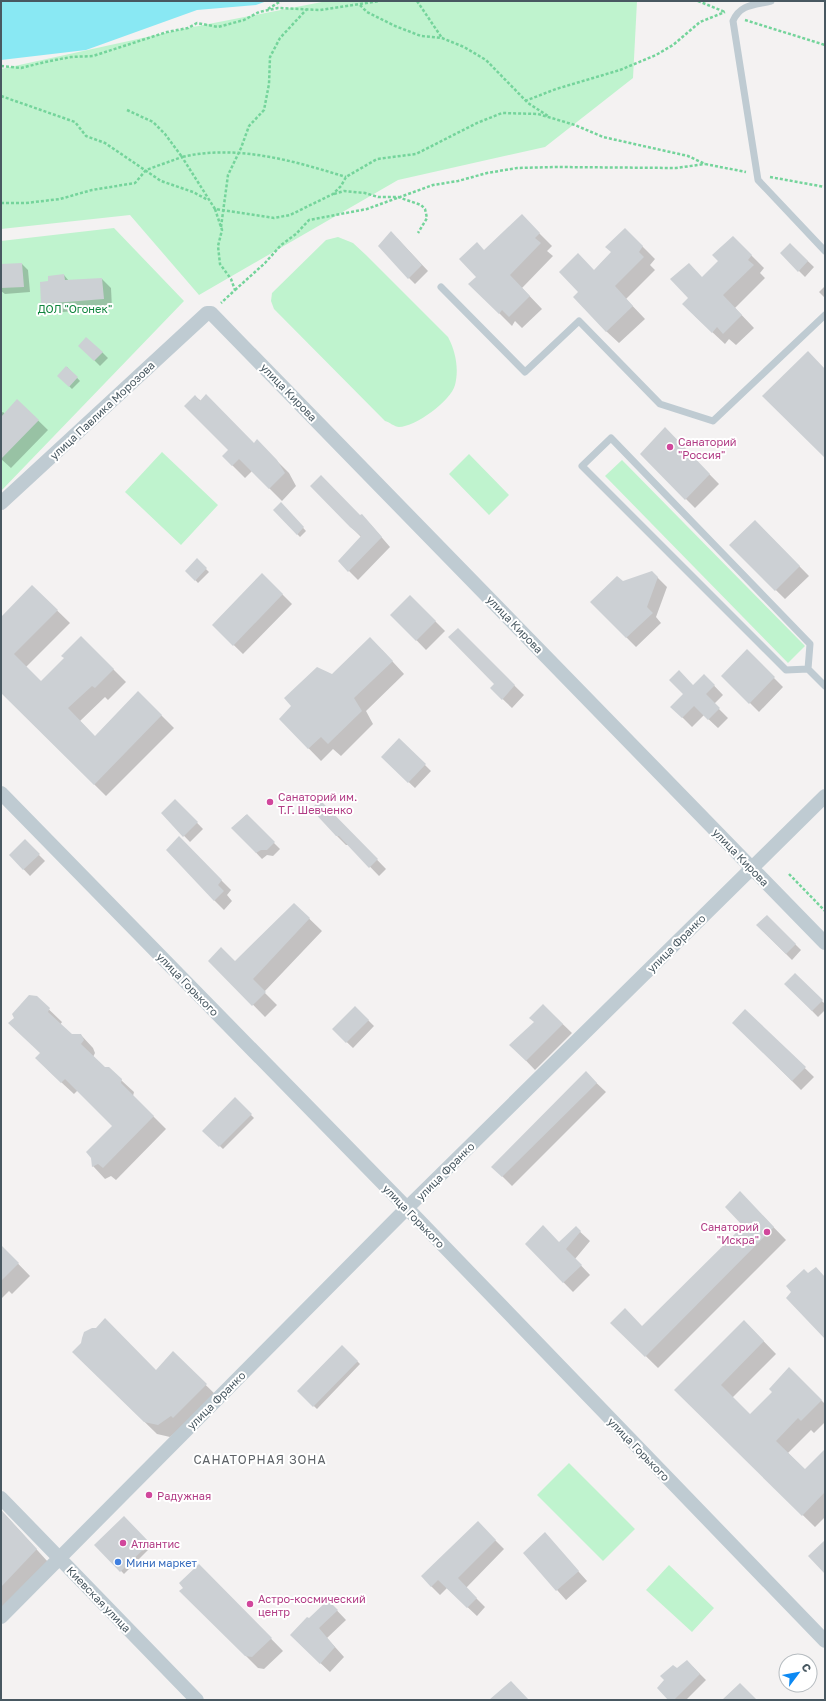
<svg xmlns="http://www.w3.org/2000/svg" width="826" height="1701" viewBox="0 0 826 1701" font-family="'Golos Text',sans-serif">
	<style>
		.green { fill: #bff3ce }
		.water { fill: #89e8f3 }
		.shadow { fill: #0003 }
		.building { fill: #ccd0d4 }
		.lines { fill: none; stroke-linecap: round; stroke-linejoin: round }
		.path { stroke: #74d49b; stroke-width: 2.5; stroke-dasharray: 3 2; stroke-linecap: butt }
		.service { stroke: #bfcbd2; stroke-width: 7 }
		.minor { stroke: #bfcbd2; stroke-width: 14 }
		.hotel-dot { fill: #d1479c; stroke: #fff; stroke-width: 1.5 }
		.shop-dot { fill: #3f7fe0; stroke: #fff; stroke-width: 1.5 }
		.labels { text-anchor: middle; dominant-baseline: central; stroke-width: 4; stroke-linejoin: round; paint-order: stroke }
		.park-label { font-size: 11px; fill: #11853f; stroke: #fff }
		.street-label { font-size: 11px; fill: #485861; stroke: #fff }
		.hotel-label { font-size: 11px; fill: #b23c85; stroke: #fff; text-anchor: start }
		.shop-label { font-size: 11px; fill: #366cbe; stroke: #fff; text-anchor: start }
		.neighbourhood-label { font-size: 12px; letter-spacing: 1px; fill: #5e6368; stroke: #fff }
	</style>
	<rect width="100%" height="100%" fill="#f4f2f2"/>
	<!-- green -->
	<path class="green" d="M327,1H637L633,78L545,147L398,180L199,295L130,215L1,229V69L188,28Z
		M114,228L184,301L1,491V241Z
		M338,237L353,243L366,255L448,337C456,352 459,369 455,385C451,401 415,427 399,427C395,427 389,422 385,421L274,309L271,301L272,293L326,240Z
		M162,452L218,505L181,545L125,492Z
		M469,454L509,495L489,515L449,474Z
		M622,460L805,646L788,663L605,476Z
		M569,1463L635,1529L603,1561L537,1495Z
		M669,1565L714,1608L692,1632L646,1590Z"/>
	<!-- water -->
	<path class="water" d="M1,1H267L256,5L197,10L86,50L1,60Z"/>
	<!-- shadow -->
	<path class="shadow" d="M522,216L552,246L547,251L553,256L522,288L542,309L522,328L515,321L512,326L470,284L477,277L485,251Z
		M625,229L655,259L650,265L655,270L626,299L645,319L619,343L606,331L594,271L612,252Z
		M733,237L764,268L760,273L765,278L735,308L754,328L736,345L729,339L725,344L695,316L690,298L702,278L719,261Z
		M397,238L428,271L415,284L409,278Z
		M790,244L814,267L805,277L781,253Z
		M22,264L28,270L30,292L5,294L1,291V265Z
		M64,275L69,281L102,279L111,288L112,308L51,313L42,304L49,282Z
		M825,286V298L819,292Z
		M80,346L102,352L108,358L100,366Z
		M67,367L80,381L72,389L59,376Z
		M195,396L254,444L269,453L289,473L296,486L282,501L252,471L245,478L223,456L229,450Z
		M17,400L48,430L11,468L1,459V413L3,412L5,414Z
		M665,429L719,484L695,508L641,454Z
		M311,486L371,525L390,547L358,580L339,561L361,537Z
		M281,504L306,531L300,537L274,510Z
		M755,521L809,576L785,599L730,545Z
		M197,560L209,572L198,583L187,571Z
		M652,572L667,587L656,617L661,623L636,647L591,602Z
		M262,574L292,604L243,654L213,625Z
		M32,586L70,623L26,667L41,682L65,658L81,637L126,682L108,700L105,697L80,721L95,737L138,692L174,728L106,796L1,692V619Z
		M410,596L445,631L426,650L392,615Z
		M458,630L524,695L512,708L491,688L496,684Z
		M382,650L404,674L366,711L373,724L341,756L333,749L321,761L280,719L332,676Z
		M747,651L783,687L759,712L723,676Z
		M704,675L723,695L714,704L728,718L718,728L704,715L692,727L672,707Z
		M399,739L431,771L415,788L382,757Z
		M175,800L203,829L190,842L162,813Z
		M320,801L386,869L379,876L349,845H346L336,835Z
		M246,815L280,849L273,856L267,855L262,859L233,828Z
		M179,838L231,890L227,895L232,901L224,910L214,900Z
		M25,841L45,861L30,876L10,855Z
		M294,904L322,931L264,992L277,1005L265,1017L210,961L235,962Z
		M767,916L801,950L792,960L757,925Z
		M795,975L825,1004V1010L818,1017L786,984Z
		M36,997L62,1022L60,1025L71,1035H81L93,1048L95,1053L93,1057L104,1068L121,1080L134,1092L133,1096L166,1129L116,1180L111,1176L105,1179L93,1166L114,1126L78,1090L74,1094L48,1070L41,1053Z
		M543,1005L572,1033L535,1070L511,1045L535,1022Z
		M355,1007L374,1026L353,1048L333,1029Z
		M745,1010L814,1077L801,1090L734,1023Z
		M586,1073L606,1092L512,1186L493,1167Z
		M235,1099L254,1118L223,1149L204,1131Z
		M752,1205L786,1240L658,1368L612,1323L643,1327L744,1226Z
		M576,1228L590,1241L575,1259L590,1275L573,1292L526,1244L559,1243Z
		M1,1246L30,1276L12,1294L9,1291L1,1299Z
		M744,1321L776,1354L732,1398L750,1415L773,1392L789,1368L825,1404V1422L814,1433L811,1430L788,1453L805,1470L825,1450V1517L815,1527L675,1390Z
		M82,1344L156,1371L173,1353L218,1397L170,1437L157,1434L73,1352Z
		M342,1346L360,1364L317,1409L298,1391Z
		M1,1510L48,1562L1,1610Z
		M124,1518L152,1546L124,1574L96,1545Z
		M478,1523L504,1549L466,1588L485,1607L477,1616L447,1588L440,1595L431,1586Z
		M545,1534L587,1581L566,1600L524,1553Z
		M199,1565L283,1651L264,1669L258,1668L181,1591L184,1588Z
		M328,1601L346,1620L327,1638L344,1657L330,1672L300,1644L310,1619Z
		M693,1667L706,1680L686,1700H670L677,1670Z"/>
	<!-- building -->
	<path class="building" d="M522,214L540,233L535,238L541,243L510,275L530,296L509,317L502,310L499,314L468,284L476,277L459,259L477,242L484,250Z
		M625,228L643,246L639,252L644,257L615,286L633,306L606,332L573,297L578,292L559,272L578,253L594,270L611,252L605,247Z
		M391,231L422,265L408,279L378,246Z
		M733,236L752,255L748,260L754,265L723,295L742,315L723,334L717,327L712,333L682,304L688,298L670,279L689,263L702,277L718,261L712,255Z
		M790,243L808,261L798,272L780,253Z
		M22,263L24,287L1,288V264Z
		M64,274L65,280L102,278L104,299L41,304L40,282L48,281V276Z
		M86,337L103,352L94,361L78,346Z
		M808,351L825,369V458L762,396Z
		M66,366L78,377L69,387L57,376Z
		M206,394L254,443L257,439L277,460L285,473L269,489L239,459L232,466L222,456L228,450L184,406L195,395L200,401Z
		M17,399L39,420L1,459V417Z
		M665,427L710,474L685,500L640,454Z
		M321,475L360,515L362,514L382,537L348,572L338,561L361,536L350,527L310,486Z
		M281,502L304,527L297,535L273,510Z
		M755,520L800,566L775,591L729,545Z
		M197,558L207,568L195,581L185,571Z
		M652,571L658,577L647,607L653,613L626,638L590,602L617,576L623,581Z
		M262,573L283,594L233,646L212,625Z
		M32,585L58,610L14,654L41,681L64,658L61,656L81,636L114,669L95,688L92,686L68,708L95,736L138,691L162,715L94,785L1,693V617Z
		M410,595L436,621L416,641L390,615Z
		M458,628L515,685L502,700L490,688L494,684L448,637Z
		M370,637L393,661L354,698L362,711L328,744L321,737L308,749L279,719L291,706L284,698L317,667L332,674Z
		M747,649L775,677L749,704L721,676Z
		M679,670L693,685L704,674L715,685L706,694L720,708L708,720L694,706L682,718L670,707L683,694L669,680Z
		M399,738L426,764L408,783L381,757Z
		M175,799L198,822L183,837L161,813Z
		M320,800L378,859L369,868L339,836H336L311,809Z
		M247,814L275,842L267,850H261L256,853L231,828Z
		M179,836L222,880L218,885L224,891L214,901L166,850Z
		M25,839L40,854L23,870L9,855Z
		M294,903L310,918L253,979L266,992L252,1006L208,961L221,947L235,961Z
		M767,915L796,944L786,954L756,925Z
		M795,973L823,1000L812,1011L784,984Z
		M29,995L37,996L50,1008L48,1012L72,1034H81L84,1040L81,1044L105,1067H109L122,1079L121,1083L154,1116L103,1168L98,1164L92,1167L91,1158L86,1152L112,1126L65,1079L61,1083L35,1058L40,1053L8,1023L14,1018L12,1014Z
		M543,1004L563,1024L526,1061L509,1045L534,1022L529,1018Z
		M355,1006L369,1020L346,1043L332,1029Z
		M745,1009L806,1067L792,1081L732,1023Z
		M586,1071L597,1083L502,1177L491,1167Z
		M235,1097L252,1114L219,1147L202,1131Z
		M740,1191L774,1227L645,1357L610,1323L625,1308L642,1326L743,1226L725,1207Z
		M543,1225L559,1242L576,1226L581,1231L566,1249L582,1265L563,1283L525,1244Z
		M1,1245L19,1263L1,1281Z
		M816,1267L825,1277V1339L786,1298L791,1292L786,1286L804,1269L808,1273Z
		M105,1318L156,1370L173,1351L207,1384L173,1418L171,1416L158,1425L144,1422L72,1352L81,1343L82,1338L84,1332L92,1328H96Z
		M744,1320L764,1341L721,1385L750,1414L772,1392L769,1389L789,1367L822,1400L801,1421L798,1418L776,1441L805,1469L825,1449V1492L802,1516L674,1390Z
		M342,1345L358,1361L313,1407L297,1391Z
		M1,1510L37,1549L1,1587Z
		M124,1516L150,1543L120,1572L94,1545Z
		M478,1521L496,1540L458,1578L477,1598L467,1608L438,1580L431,1587L421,1576Z
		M545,1532L579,1571L556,1591L523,1553Z
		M825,1540V1574L808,1556Z
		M199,1564L272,1638L252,1657L245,1656L179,1591L183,1588L179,1583Z
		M328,1600L338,1610L319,1628L335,1647L320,1664L290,1635L307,1617L309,1618Z
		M687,1660L700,1674L674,1700H668L657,1688L664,1680L660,1676L673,1665L677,1668Z
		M511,1681L529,1700H489Z
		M740,1683L757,1700H722Z"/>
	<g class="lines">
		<!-- path -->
		<path class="path" d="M417,1L442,38
			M698,1L725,12
			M360,5L367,12L395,26L421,36L442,38L464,47L486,60L528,103L548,116
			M268,9L281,1
			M745,20L825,45
			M1,66L21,68L45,62L71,57L93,56L167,32L188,28L197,23L218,27L244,20L259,12L278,8L320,10L379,1
			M1,96L75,122L86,136L105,143L161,181L193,192L208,200
			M525,101L556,89L620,70L656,55L673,45L700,22L725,12
			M127,110L153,122L165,134L182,157C237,144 294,161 346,177
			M770,177L825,187
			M334,194L344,191L365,193L378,197H398L421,205L425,209L427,218L418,233
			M1,203H26L60,199L92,190L135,183L146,170L182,157L215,209L274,218L290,215L333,194L341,186L346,177L377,159L416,154L477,123L502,113L538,114L575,125L603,137L688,156L705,164L746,172
			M215,209L222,230L218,246L220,264L231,279L235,290L221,303
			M221,227L228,175L241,148L249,126L264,110L269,84L270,57L280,38L306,10
			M235,290L265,263L281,245L296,234L309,220L367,209L433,185L458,181L487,173L517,168L555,167L676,168L705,164
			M789,874L825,911"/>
		<!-- service -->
		<path class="service" d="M771,1C755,5 740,4 733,21L758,180L825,251
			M441,287L525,372L579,321L660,404L713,421L825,315
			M808,669L810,644L611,438L582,466L786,670L808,669L825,686"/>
		<!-- minor -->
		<path class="minor" d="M1,503L207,313H211L825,943
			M1,793L407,1208L825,1641
			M1,1498L197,1700
			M1,1617L407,1208L825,796"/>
	</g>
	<!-- markers -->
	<g class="hotel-dot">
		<circle cx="670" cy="447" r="4"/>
		<circle cx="270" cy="802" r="4"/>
		<circle cx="767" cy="1232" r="4"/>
		<circle cx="149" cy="1495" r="4"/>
		<circle cx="123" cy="1543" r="4"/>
		<circle cx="250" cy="1604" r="4"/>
	</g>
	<circle class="shop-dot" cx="118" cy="1562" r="4"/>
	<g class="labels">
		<!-- park labels -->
		<g class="park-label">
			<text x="75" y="308">ДОЛ "Огонек"</text>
		</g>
		<!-- street labels -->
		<g class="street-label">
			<text transform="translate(289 392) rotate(46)">улица Кирова</text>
			<text transform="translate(102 410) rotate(-43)">улица Павлика Морозова</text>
			<text transform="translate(515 624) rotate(46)">улица Кирова</text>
			<text transform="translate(741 857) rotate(46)">улица Кирова</text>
			<text transform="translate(676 943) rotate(-45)">улица Франко</text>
			<text transform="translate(188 984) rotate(46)">улица Горького</text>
			<text transform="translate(445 1171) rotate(-45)">улица Франко</text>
			<text transform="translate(414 1216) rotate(46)">улица Горького</text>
			<text transform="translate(216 1400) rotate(-45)">улица Франко</text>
			<text transform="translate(639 1449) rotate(46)">улица Горького</text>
			<text transform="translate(99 1599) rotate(46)">Киевская улица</text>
		</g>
		<!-- hotel labels -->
		<g class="hotel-label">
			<text x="678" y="441">Санаторий<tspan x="678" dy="13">"Россия"</tspan></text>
			<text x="278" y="796">Санаторий им.<tspan x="278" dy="13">Т.Г. Шевченко</tspan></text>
			<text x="759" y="1226" text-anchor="end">Санаторий<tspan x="759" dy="13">"Искра"</tspan></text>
			<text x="157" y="1495">Радужная</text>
			<text x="131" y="1543">Атлантис</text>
			<text x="258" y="1598">Астро-космический<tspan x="258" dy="13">центр</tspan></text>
		</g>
		<!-- shop labels -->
		<g class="shop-label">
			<text x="126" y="1562">Мини маркет</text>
		</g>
		<!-- neighbourhood labels -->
		<g class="neighbourhood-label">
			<text x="260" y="1459">САНАТОРНАЯ ЗОНА</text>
		</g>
	</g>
	<!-- border -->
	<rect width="826" height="1701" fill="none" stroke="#485861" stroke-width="4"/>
	<!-- north arrow -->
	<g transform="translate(798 1673) rotate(58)"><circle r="19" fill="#ffffff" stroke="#b6bcc0"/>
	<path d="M0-3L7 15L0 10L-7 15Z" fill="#0d89f3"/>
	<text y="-6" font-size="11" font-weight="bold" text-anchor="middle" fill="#485861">С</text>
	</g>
</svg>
